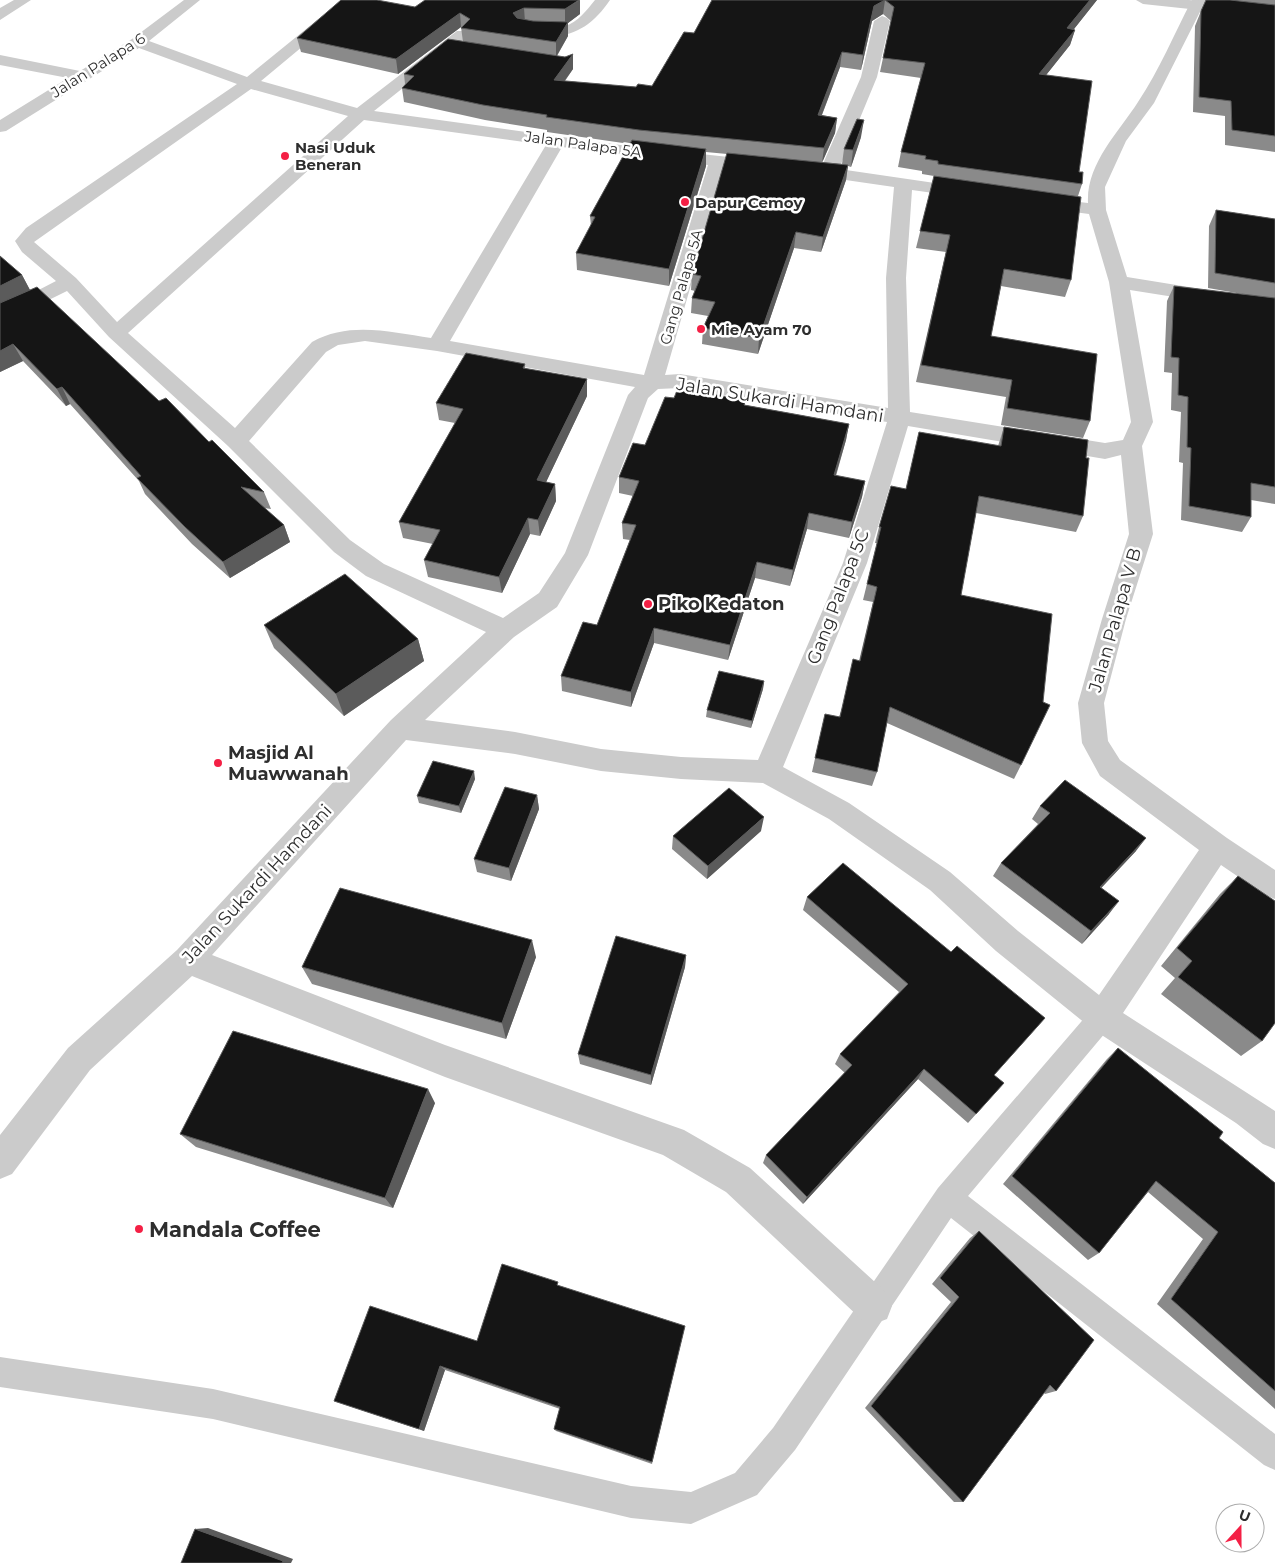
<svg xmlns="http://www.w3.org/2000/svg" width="1275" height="1563" viewBox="0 0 1275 1563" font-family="Montserrat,sans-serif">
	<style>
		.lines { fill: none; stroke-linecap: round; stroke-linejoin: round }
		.service { fill: #cbcbcb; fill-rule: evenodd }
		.minor { fill: #cbcbcb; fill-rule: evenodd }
		.tertiary { fill: #cbcbcb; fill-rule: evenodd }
		.wall { fill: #8a8a8a }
		.shaded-wall { fill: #5b5b5b }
		.building { fill: #151515; stroke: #5b5b5b }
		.poi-dot { fill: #f42045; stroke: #fff; stroke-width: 2 }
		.labels { text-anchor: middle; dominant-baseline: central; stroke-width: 5; stroke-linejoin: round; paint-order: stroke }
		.far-street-label { font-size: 15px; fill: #2e2e2e; stroke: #fff }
		.far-poi-label { font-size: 15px; font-weight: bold; fill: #2e2e2e; stroke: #fff; text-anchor: start }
		.street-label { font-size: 18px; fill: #2e2e2e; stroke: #fff }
		.poi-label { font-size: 18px; font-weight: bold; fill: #2e2e2e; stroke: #fff; text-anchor: start }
		.near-poi-label { font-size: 21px; font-weight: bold; fill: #2e2e2e; stroke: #fff; text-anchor: start }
	</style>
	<rect width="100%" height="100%" fill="#fff"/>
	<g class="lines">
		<!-- service -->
		<path class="service" d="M1102,1005L1111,1008L1115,1017L1111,1026L968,1196L1275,1434V1470L1264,1465L951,1218L795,1450L757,1495L691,1524L631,1518L213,1419L0,1387V1357L213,1389L631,1486L691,1492L735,1473L773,1428L938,1188L1093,1008Z"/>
		<!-- minor -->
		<path class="minor" d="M14,0H31L0,20V8Z
			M184,0H200L149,41L247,77L322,16H332L335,19L332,22L261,81L357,108L457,31H467L470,34L467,37L374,111L635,147L767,161L770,165L767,169L761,170L725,167L665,375L680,374L888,408L886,278L894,187L811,175L805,174L802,170L805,166H822L861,77L874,21L882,16L887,18L890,21L877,77L839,169L969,188L975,189L978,193L975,197L969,198L912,190L906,278L910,412L1105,443L1123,440L1131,422L1109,282L1089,214L1044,208L1038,207L1035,203L1038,199L1044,198L1088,203C1086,164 1118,133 1138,102C1159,71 1174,34 1192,0H1206L1154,103L1126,141L1105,187L1106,210L1127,277L1275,301V313L1130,290L1153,422L1142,446L1153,534L1126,619L1104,703L1108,741L1120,760L1227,838L1275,870V899L1265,895L1221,865L1123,1013L1275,1111V1149L1263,1144L1236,1123L1091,1028L996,951L930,890L829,819L763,783L681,779L601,771L515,754L406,740L212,955L445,1045L684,1130L750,1168L887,1293L892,1306L887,1319L874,1324L861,1319L726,1192L663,1155L445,1077L192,976L90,1070L12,1174L0,1179V1135L68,1048L177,950L391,720L486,632L366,576L334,552L228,446L109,337L67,291L0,324V310L56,281L22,252L15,241L26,228L237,84L139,48L6,131L0,132V120L68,78L0,65V55L80,71L132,39ZM251,89L348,116L117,322L76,278L34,242ZM364,120L546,145L431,338C391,332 349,321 312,342L235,428L128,333ZM562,147L708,165L644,375L450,341ZM365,341L437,351L635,387L628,395L565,553L539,593L503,618L384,564L350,540L249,441L326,352L338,345ZM680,388L887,422L843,563L758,760L681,757L601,749L515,732L425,720L514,637L557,607L588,555L648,398L658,389ZM908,426L1105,459L1121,455L1129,534L1102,619L1078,703L1082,743L1100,776L1199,850L1099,995L1018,931L950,872L849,803L783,767L867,563Z
			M595,0H610C593,25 572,40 540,35C534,34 526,35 522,29C529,19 553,29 565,26C578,22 587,10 595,0Z"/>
		<!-- tertiary -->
		<path class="tertiary" d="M1136,0H1189L1275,8V18L1143,4Z"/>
	</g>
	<!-- wall -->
	<path class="wall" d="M580,0V14L568,23V36L557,56L565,57L573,54V69L565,81L636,87L652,86L694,33L712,0H1097L1073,30H1075L1070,45L1046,75L1079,172L1082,184L1078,196L1071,280L1065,297L1001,286L991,336L1090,421L1083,438L1001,425L1006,397L916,382L946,252L916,248L934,176L922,174V171L898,167L901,152L921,78L880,72L883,58L891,21L883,14L872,21L861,70L840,67L822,115L837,118L835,133L822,162L842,164L844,149L861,137L851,167L848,166L846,180L821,252L794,248L758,354L702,344L703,328L708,316L691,313L692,298L695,291L691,290L692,274L727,154L706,152V166L669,286L577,270L576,253L591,226L590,216L630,144L547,132V130L485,120L404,102L402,88L405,84L404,74L463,42L461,27L398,74L301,52L297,38L415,7Z
		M1206,0H1275V152L1225,145V116L1193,112L1195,26L1201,11Z
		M1216,210L1275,219V504L1251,500V517L1242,532L1181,520L1183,463L1179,462L1181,412L1171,410L1172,373L1164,372L1167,301L1174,286L1248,295L1208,288L1209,226Z
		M0,256L22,275L30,290L159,401L209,442L264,492L271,509L264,508L284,525L290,542L230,578L192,544L145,494L139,481L70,404L66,406L23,361L0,372Z
		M525,364V368L587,396L546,482L555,484L556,501L540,536L530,534L502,593L428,577L424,560L433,544L403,538L399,522L455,423L439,420L436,403Z
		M674,398L745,400V405L849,424L846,440L836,476L865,481L862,497L849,538L807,529L790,586L755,578L728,660L654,643L631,707L562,691L561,676L597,625L630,540L623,539L622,523L633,496L619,493V477L645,445Z
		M1004,427L1086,458L1083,516L1076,532L976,513L961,595L1021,765L1014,779L887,723L877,772L872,786L812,772L825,714L839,717L859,661L873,602L863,600L877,543H875L879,527L906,489L919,432L998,446Z
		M264,625L418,639L424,661L344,716L274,648Z
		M764,681L763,689L751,728L706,717L707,710Z
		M475,779L461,813L419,803L417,796Z
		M537,795L539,809L511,881L477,872L474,859Z
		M1040,806L1136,851L1101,888L1109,914L1082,944L993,876L1001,863L1038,824L1032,819Z
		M761,831L707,879L672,849L673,836Z
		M1238,876L1262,1041L1241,1056L1161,994L1175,978L1161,966L1220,894Z
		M807,897L951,952L1045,1018L994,1075L1004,1083L968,1123L918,1079L803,1204L763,1163L766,1155L845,1073L835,1064L840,1054L899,992L803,910Z
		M686,955L685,967L651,1085L580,1064L578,1054Z
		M536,957L506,1039L312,984L302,967Z
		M1118,1048L1219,1138L1275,1183V1409L1157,1304L1203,1239L1148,1192L1099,1253L1088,1260L1003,1184L1107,1059Z
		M435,1103L393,1208L196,1147L180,1134Z
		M979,1231L1056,1391L1045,1394L1044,1393L963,1502H954L865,1408L951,1302L932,1284L970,1238Z
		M559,1286L685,1326L652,1464L556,1431L554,1429L560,1409L445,1370L424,1431L334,1401L477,1341Z"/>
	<!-- shaded-wall -->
	<path class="shaded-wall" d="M580,0V14L568,23V36L556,57V42L565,24V9Z
		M885,0L883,14L872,21L861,70L863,55L874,6Z
		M1090,0H1097L1063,43L1067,28Z
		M524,8L525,22L514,28L513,13Z
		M460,13L461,27L398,74L396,59Z
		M1075,30L1070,45L1035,89L1039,74Z
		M842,52L840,67L816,130L818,115Z
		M573,54V69L555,94L554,80Z
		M837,118L835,133L822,163L824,148Z
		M864,120L861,137L851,167L853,150Z
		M706,149V166L669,286V269Z
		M848,165L846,180L821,252L823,237Z
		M796,232L794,248L758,354L759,338Z
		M22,275L31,292L0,308V286Z
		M13,344L23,361L0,372V351Z
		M587,379V396L539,497L537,480Z
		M62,387L70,404L66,406L57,389Z
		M849,424L846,440L831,491L834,475Z
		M865,481L862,497L849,538L852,522Z
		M555,484L556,501L540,536L538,520Z
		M809,513L807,529L790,586L793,570Z
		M528,518L530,534L502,593L499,577Z
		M284,525L290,542L230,578L223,562Z
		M757,562L755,578L728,660L730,645Z
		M654,628V643L631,707V692Z
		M418,639L424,661L344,716L336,694Z
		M764,681L763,689L751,728L752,721Z
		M474,771L475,779L461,813L459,806Z
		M537,795L539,809L511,881L509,868Z
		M764,817L761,831L707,879L708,866Z
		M1146,838L1136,851L1090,900L1100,887Z
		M1119,901L1109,914L1082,944L1091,931Z
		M532,940L536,957L506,1039L502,1023Z
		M686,955L685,967L651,1085V1075Z
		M924,1069L918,1079L803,1204L807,1197Z
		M428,1089L435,1103L393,1208L385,1198Z
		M440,1366L445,1370L424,1431L419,1429Z
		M208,1528L293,1559L291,1563H282L195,1529Z"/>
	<!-- building -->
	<path class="building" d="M341,0H377L415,7L425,0H579L565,9L524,8L513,13L517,18L533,21L568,22L556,42L461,28L470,19L460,13L396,59L297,38Z
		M712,0H885L874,6L863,55L842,52L818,115L837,118L824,148L639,130L546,117L547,115L483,105L402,88L414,76L404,74L448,39L565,57L573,54L554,80L636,87L638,84L652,86L684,32L694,33Z
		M885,0H1090L1067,28L1075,30L1039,74L1092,81L1079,172H1083L1082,184L938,164V161L925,159L926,156L901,152L925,63L883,58L894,7Z
		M1206,0H1230L1275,5V136L1232,130L1231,101L1199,97L1201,11Z
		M857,119L864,120L853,150L844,149Z
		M632,140L706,149L669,269L576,253L595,217L590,216Z
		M727,153L848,165L823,237L796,232L759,338L703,328L715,302L692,298L701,276L692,274Z
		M934,176L1081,197L1071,280L1004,269L991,336L1097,354L1090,421L1007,408L1012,380L921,365L950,235L920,231Z
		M1216,210L1275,219V283L1215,273Z
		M0,256L22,275L0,286Z
		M1174,286L1275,298V487L1251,483V517L1189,506L1191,448L1187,447L1188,397L1178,395L1179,358L1171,357Z
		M37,287L159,401L166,398L209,442L212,440L264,492L241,487L284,525L223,562L185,527L137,478L141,476L62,387L57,389L13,344L0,351V303Z
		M466,353L525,364L523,368L587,379L537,480L555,484L538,520L528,518L499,577L424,560L440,530L399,522L463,409L436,403Z
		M678,388L745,400L744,405L849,424L834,475L865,481L852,522L809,513L793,570L757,562L730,645L654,628L631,692L561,676L583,622L597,625L636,525L622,523L639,481L619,477L633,443L645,445L665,397L674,398Z
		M1004,427L1088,440L1086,458H1089L1083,516L979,496L961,595L1052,614L1043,702L1050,705L1021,765L890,707L877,772L815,758L825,714L840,717L853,659L860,661L877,587L867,584L881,527H879L891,486L906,489L919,432L1001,446Z
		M345,574L418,639L336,694L264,625Z
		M719,671L764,681L752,721L707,710Z
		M433,761L474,771L459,806L417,796Z
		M1065,780L1146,838L1100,887L1119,901L1091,931L1001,863L1050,813L1040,806Z
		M505,787L537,795L509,868L474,859Z
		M729,788L764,817L708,866L673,836Z
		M843,863L951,952L957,946L1045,1018L994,1075L1004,1083L976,1114L924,1069L807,1197L766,1155L852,1065L840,1054L908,984L807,897Z
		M1238,876L1275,901V1023L1262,1041L1178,977L1192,961L1177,948Z
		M340,888L532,940L502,1023L302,967Z
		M616,936L686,955L651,1075L578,1054Z
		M233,1031L428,1089L385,1198L180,1134Z
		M1118,1048L1223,1132L1219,1138L1275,1183V1391L1171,1299L1218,1232L1156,1181L1099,1253L1012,1176Z
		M979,1231L1094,1340L1056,1391L1050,1385L963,1502L871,1406L959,1297L940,1278Z
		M502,1264L558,1282L557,1285L685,1326L652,1462L554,1429L560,1407L440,1366L419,1429L334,1401L370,1306L477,1341Z
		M195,1529L283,1561L282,1563H181Z"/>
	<!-- markers -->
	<g class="poi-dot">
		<circle cx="285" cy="156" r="5"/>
		<circle cx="685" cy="202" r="5"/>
		<circle cx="701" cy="329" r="5"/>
		<circle cx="648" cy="604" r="5"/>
		<circle cx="218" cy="763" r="5"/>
		<circle cx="139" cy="1229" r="5"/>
	</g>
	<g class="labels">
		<!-- far-street labels -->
		<g class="far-street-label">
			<text transform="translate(98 65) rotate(-32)">Jalan Palapa 6</text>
			<text transform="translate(583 144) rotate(8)">Jalan Palapa 5A</text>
			<text transform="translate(681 287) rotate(-74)">Gang Palapa 5A</text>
		</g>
		<!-- far-poi labels -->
		<g class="far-poi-label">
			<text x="295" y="147">Nasi Uduk<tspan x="295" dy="17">Beneran</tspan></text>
			<text x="695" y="202">Dapur Cemoy</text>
			<text x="711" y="329">Mie Ayam 70</text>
		</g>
		<!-- street labels -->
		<g class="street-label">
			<text transform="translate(780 400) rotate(9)">Jalan Sukardi Hamdani</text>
			<text transform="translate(838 597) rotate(-69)">Gang Palapa 5C</text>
			<text transform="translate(1115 620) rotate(-74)">Jalan Palapa V B</text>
			<text transform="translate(257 884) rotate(-47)">Jalan Sukardi Hamdani</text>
		</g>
		<!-- poi labels -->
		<g class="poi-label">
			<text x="658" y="604">Piko Kedaton</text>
			<text x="228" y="753">Masjid Al<tspan x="228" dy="21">Muawwanah</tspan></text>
		</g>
		<!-- near-poi labels -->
		<g class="near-poi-label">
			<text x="149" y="1229">Mandala Coffee</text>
		</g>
	</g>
	<!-- north arrow -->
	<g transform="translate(1240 1528) rotate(21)"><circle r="24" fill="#ffffff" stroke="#ababab"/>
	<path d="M0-4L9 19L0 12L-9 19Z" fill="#f42045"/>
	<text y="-8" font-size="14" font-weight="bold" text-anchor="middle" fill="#2e2e2e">U</text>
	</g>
</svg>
